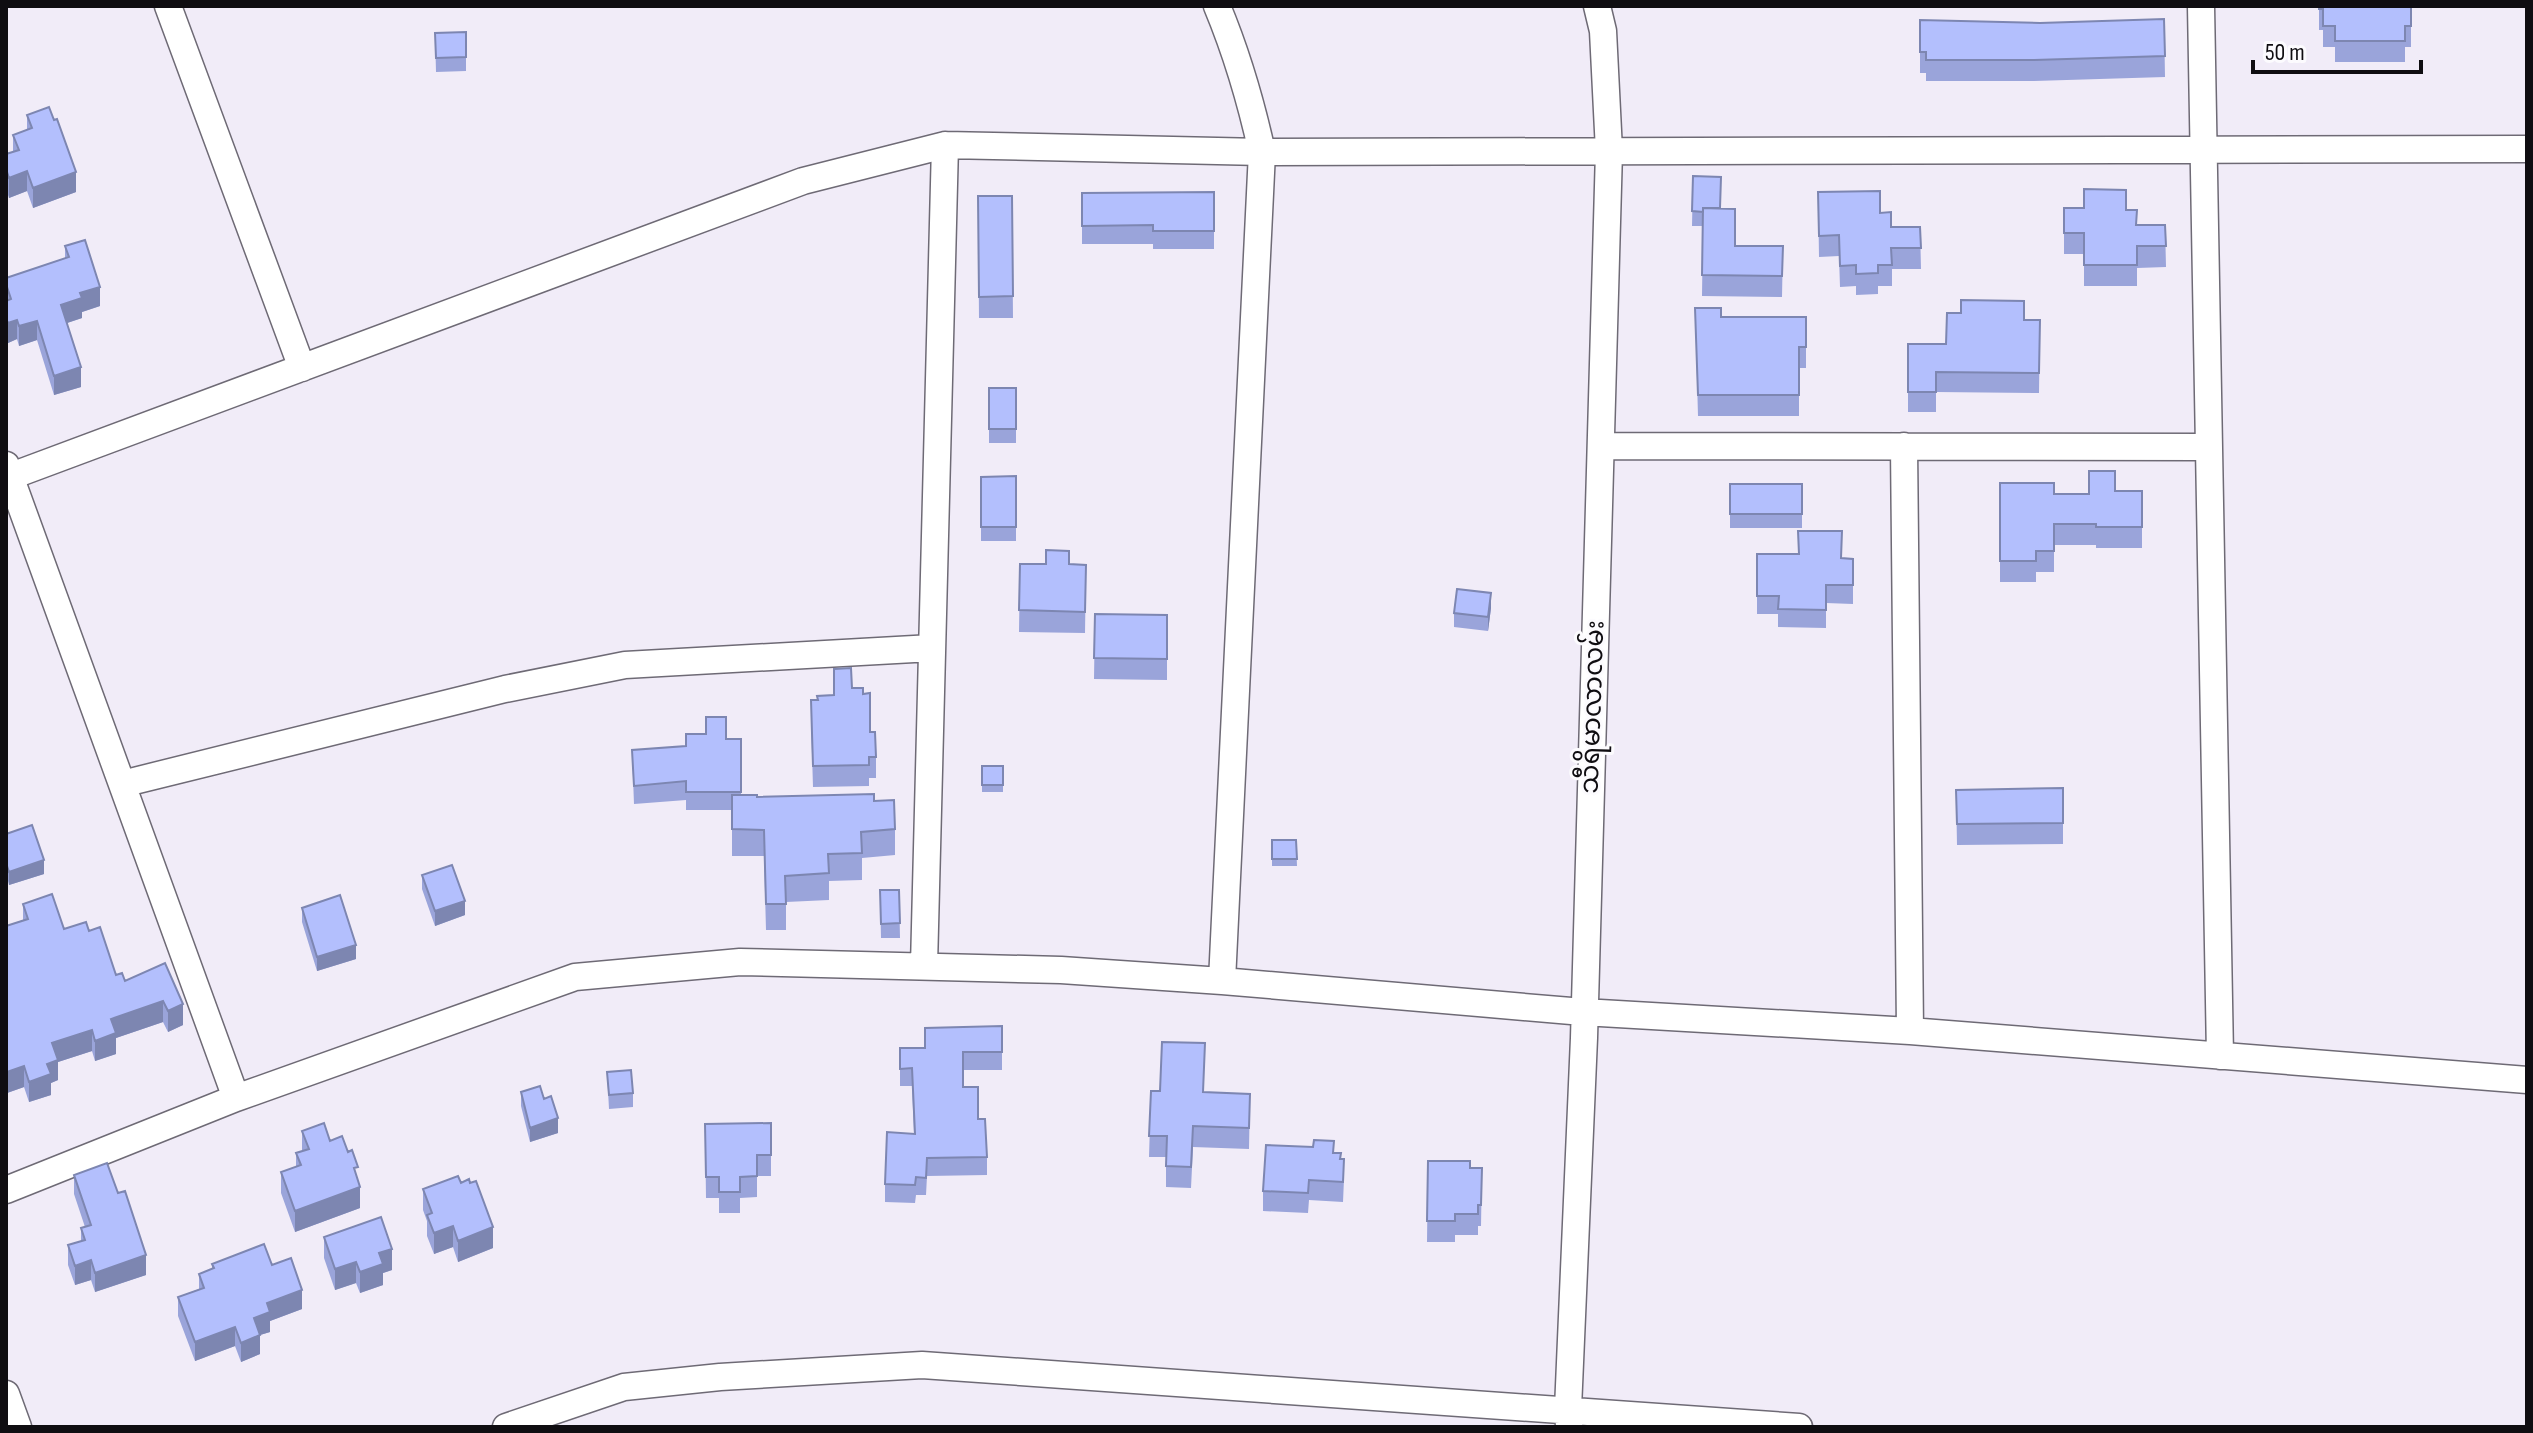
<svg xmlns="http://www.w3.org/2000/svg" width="2533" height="1433" viewBox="0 0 2533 1433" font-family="'Sofia Sans Condensed','Noto Sans Myanmar',sans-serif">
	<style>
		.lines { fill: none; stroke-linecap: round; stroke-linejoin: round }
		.minor-casing { stroke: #6e6a75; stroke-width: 29 }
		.minor { stroke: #fff; stroke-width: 26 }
		.wall { fill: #9aa4da }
		.shaded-wall { fill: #7d86b1 }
		.building { fill: #b3bffd; stroke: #7d86b1; stroke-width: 2 }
		.labels { text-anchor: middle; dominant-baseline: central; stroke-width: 6; stroke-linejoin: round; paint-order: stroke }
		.street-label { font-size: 26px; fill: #0f0d11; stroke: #fcfbfe }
	</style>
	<rect width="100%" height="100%" fill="#f1ecf8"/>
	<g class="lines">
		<!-- minor casing -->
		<g class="minor-casing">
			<path id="minor" d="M168,6L302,368
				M1217,6C1237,54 1251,102 1262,152L1222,981
				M2201,6L2220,1056
				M1601,446L2208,447
				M1904,446L1910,1031
				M6,465L236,1098
				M6,478L803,181L945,145L1262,152L2527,149
				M122,784L505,689L625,665L932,648
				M924,966L945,145
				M6,1190L236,1098L575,977L740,962L1061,970L1222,981L1583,1012L1910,1031L2527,1080
				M6,1394L18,1427
				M506,1427L624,1387L720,1377L922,1365L1799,1427
				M1569,1427L1568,1409L1584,1038L1609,151L1603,31L1597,6"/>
		</g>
		<!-- minor -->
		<use href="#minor" class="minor"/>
	</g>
	<!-- wall -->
	<path class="wall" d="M2319,6H2411V47H2405V62H2335V47H2323V30H2319Z
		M2164,19L2165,77L2034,81H1926V73H1920V20L2040,23Z
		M466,32V71L436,72L435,33Z
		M27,115L76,192L33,208L27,191L9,198L6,189V154L13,152V135L27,130Z
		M1693,176L1720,208L1735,246H1783L1782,297L1702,296L1703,226H1692Z
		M1214,192V249H1153V244H1082V193Z
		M1818,192L1880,213L1891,227H1920L1921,269H1892V286H1878V294L1856,295V286L1840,287L1839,256L1819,257Z
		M978,196H1012L1013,318H979Z
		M2064,208L2126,210L2136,225H2165L2166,267L2137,268V286H2084V254H2064Z
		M65,246L100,306L82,312V318L67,323L81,387L54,395L37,340L19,346L17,339L8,343L6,338V278L65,258Z
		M1695,308L1721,317H1806V368H1799V416H1698Z
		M2024,320H2040L2039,393L1936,392V412H1908V344H1946Z
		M989,388H1016V443H989Z
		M1016,476V541H981V477Z
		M2000,483L2054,494H2089L2115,491H2142V548H2096V545H2054V572H2036V582H2000Z
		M1730,484H1802V528H1730Z
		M1757,554L1853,559V604L1826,603V628L1778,627V614H1757Z
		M1020,564L1086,565L1085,633L1019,632Z
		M1491,608L1488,631L1454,627V613Z
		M1095,614L1167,615V680L1094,679Z
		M852,688L863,694L876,757V778H869V786L813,787L811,721L817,700Z
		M726,739H741V795L757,797L874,801L895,829V855L862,858V880L829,881V900L786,902V930H766L764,856H732V810H686V800L634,804L632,750L686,746Z
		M982,766H1003V792H982Z
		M2063,788V844L1957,845L1956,790Z
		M6,834L44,874L9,885L7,877Z
		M1272,840H1296L1297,866H1272Z
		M422,875L465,915L435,926L422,889Z
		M880,890H899L900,938H881Z
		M23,904L64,929L89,931L116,975L125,981L165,963L183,1025L168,1032L163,1022L116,1038V1054L95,1061L92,1051L58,1062V1080L51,1083V1095L29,1102L24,1087L7,1093L6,1090V926L23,920Z
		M302,908L356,959L317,971L302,922Z
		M1002,1026V1070H963V1087L978,1119L987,1157V1175L927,1176L926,1195H916L915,1203L885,1202V1184L914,1134L912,1086H900V1048H925Z
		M607,1072L633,1093V1107L609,1109Z
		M1151,1091L1250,1094L1249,1149L1193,1147L1191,1188L1166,1187V1157H1149Z
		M521,1092L544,1099L558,1133L530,1142L521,1106Z
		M771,1123V1176H757V1197L740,1198V1213H719V1198H706L705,1124Z
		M302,1131L330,1141L358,1179L360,1208L295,1232L281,1193V1172L296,1167V1153L302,1151Z
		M1334,1153L1341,1159L1344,1179L1343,1202L1309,1200L1308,1213L1263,1211V1191Z
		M1428,1161L1470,1168H1482L1481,1226H1478V1235H1455V1242H1427Z
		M74,1175L146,1275L95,1292L91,1280L75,1285L68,1265V1245L81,1241V1228L85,1227L74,1194Z
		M461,1183L493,1248L458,1262L453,1247L434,1254L427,1236V1221L423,1210V1189Z
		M324,1237L392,1270L383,1273V1285L360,1293L356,1283L335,1290L324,1258Z
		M212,1264L272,1265L302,1309L270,1321V1332L260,1335V1354L241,1362L235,1346L195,1361L178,1316V1297L199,1289V1274L212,1269Z"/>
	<!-- shaded-wall -->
	<path class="shaded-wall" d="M27,171V191L9,198V178Z
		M76,172V192L33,208V188Z
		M100,287V306L82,312V318L61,325V305L80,293Z
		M17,320V339L8,343V323Z
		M37,321V340L19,346V326Z
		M81,367V387L54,395V376Z
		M1491,593V608L1488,631V617Z
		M44,860V874L9,885V872Z
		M465,901V915L435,926V911Z
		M356,945V959L317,971V957Z
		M163,1001V1022L116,1038V1054L95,1061V1041L111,1019Z
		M183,1004V1025L168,1032V1011Z
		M92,1030V1051L58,1062V1080L51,1083V1095L29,1102V1082L47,1064L52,1043Z
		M24,1066V1087L7,1093V1072Z
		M558,1118V1133L530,1142V1128Z
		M360,1187V1208L295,1232V1211Z
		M453,1226V1247L434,1254V1233Z
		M493,1227V1248L458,1262V1241Z
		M392,1249V1270L383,1273V1285L360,1293V1272L379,1253Z
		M146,1255V1275L95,1292V1273Z
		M91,1260V1280L75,1285V1266Z
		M356,1262V1283L335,1290V1269Z
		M302,1290V1309L270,1321V1332L260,1335V1354L241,1362V1343L254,1318L267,1303Z
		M235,1327V1346L195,1361V1342Z"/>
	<!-- building -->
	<path class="building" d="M2319,6H2411V26H2405V41H2335V26H2323V9H2319Z
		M2164,19L2165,56L2034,60H1926V52H1920V20L2040,23Z
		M466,32V57L436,58L435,33Z
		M49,107L54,120L57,119L76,172L33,188L27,171L9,178L6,169V154L19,150L13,135L32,128L27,115Z
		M1693,176L1721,177L1720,208H1703V212L1692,211Z
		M2084,189L2126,190V210H2137L2136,225H2165L2166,246H2137V265H2084V233H2064V208H2084Z
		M1880,191V213L1891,212V227H1920L1921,248H1891L1892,265H1878V273L1856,274V265L1840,266L1839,235L1819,236L1818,192Z
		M1214,192V231H1153V225L1082,226V193Z
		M978,196H1012L1013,296L979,297Z
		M1703,208L1735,209V246H1783L1782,276L1702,275Z
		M85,240L100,287L80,293L82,298L61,305L81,367L54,376L37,321L19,326L17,320L8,323L6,319V301L11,299L6,284V278L69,257L65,246Z
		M1961,300L2024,301V320H2040L2039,373L1936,372V392H1908V344H1946L1947,313H1961Z
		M1695,308H1721V317H1806V347H1799V395H1698Z
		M989,388H1016V429H989Z
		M2089,471H2115V491H2142V527H2096V524H2054V551H2036V561H2000V483H2054V494H2089Z
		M1016,476V527H981V477Z
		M1730,484H1802V514H1730Z
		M1798,531H1842L1841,558L1853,559V585H1826V610L1778,609L1779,596H1757V554H1799Z
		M1046,550L1069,551V564L1086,565L1085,612L1019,610L1020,564H1046Z
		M1457,589L1491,593L1488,617L1454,613Z
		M1095,614L1167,615V659L1094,658Z
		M851,668L852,688H863V694L870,693V732H875L876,757H869V765L813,766L811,700H818L817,696L834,695V669Z
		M706,717H726V739H741V792H686V781L634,786L632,750L686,746V734H706Z
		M982,766H1003V785H982Z
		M2063,788V823L1957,824L1956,790Z
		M874,794V801L894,800L895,829L861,832L862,853L828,854L829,873L785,876L786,904H766L764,830L732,829V795H757V797Z
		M32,825L44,860L9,872L6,863V834Z
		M1272,840H1296L1297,859H1272Z
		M452,865L465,901L435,911L422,875Z
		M880,890H899L900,923L881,924Z
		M52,894L64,929L86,922L89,931L100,927L116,975L122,973L125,981L165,963L183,1004L168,1011L163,1001L111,1019L116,1033L95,1041L92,1030L52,1043L58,1060L47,1064L51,1074L29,1082L24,1066L7,1072L6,1069V926L28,919L23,904Z
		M340,895L356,945L317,957L302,908Z
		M1002,1026V1052H963V1087H978V1119H985L987,1157L927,1158L926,1178L916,1177L915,1185L885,1184L887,1132L915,1134L912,1068L900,1069V1048H925V1028Z
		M1162,1042L1205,1043L1203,1092L1250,1094L1249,1128L1193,1126L1191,1167L1166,1166L1167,1136H1149L1151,1091H1160Z
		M631,1070L633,1093L609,1095L607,1072Z
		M540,1086L544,1099L551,1096L558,1118L530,1128L521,1092Z
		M324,1123L330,1141L342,1136L348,1152L352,1150L358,1167L354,1168L360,1187L295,1211L281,1172L301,1165L296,1153L309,1149L302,1131Z
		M771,1123V1155H757V1176L740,1177V1192H719V1177H706L705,1124Z
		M1314,1140L1334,1141L1333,1153H1341L1340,1159H1344L1343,1182L1309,1180L1308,1193L1263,1191L1266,1145L1313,1147Z
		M1428,1161H1470V1168H1482L1481,1205H1478V1214H1455V1221H1427Z
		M107,1163L118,1193L125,1191L146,1255L95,1273L91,1260L75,1266L68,1245L85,1240L81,1228L91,1225L74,1175Z
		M458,1176L461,1183L469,1179L470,1183L476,1181L493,1227L458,1241L453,1226L434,1233L427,1215L432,1213L423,1189Z
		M381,1217L392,1249L379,1253L383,1264L360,1272L356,1262L335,1269L324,1237Z
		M264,1244L272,1265L291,1258L302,1290L267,1303L270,1312L254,1318L260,1335L241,1343L235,1327L195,1342L178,1297L204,1288L199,1274L214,1268L212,1264Z"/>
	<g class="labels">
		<!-- street labels -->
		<g class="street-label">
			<text transform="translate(1593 707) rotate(-88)">သီရိမာလာလမ်း</text>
		</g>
	</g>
	<!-- border -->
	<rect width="2533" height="1433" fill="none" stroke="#0f0d11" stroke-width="16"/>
	<!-- scale -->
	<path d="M2253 60v12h168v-12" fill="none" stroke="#0f0d11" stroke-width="4"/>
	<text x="2265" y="60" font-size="24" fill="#0f0d11" stroke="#fcfbfe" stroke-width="6" paint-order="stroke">50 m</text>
</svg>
